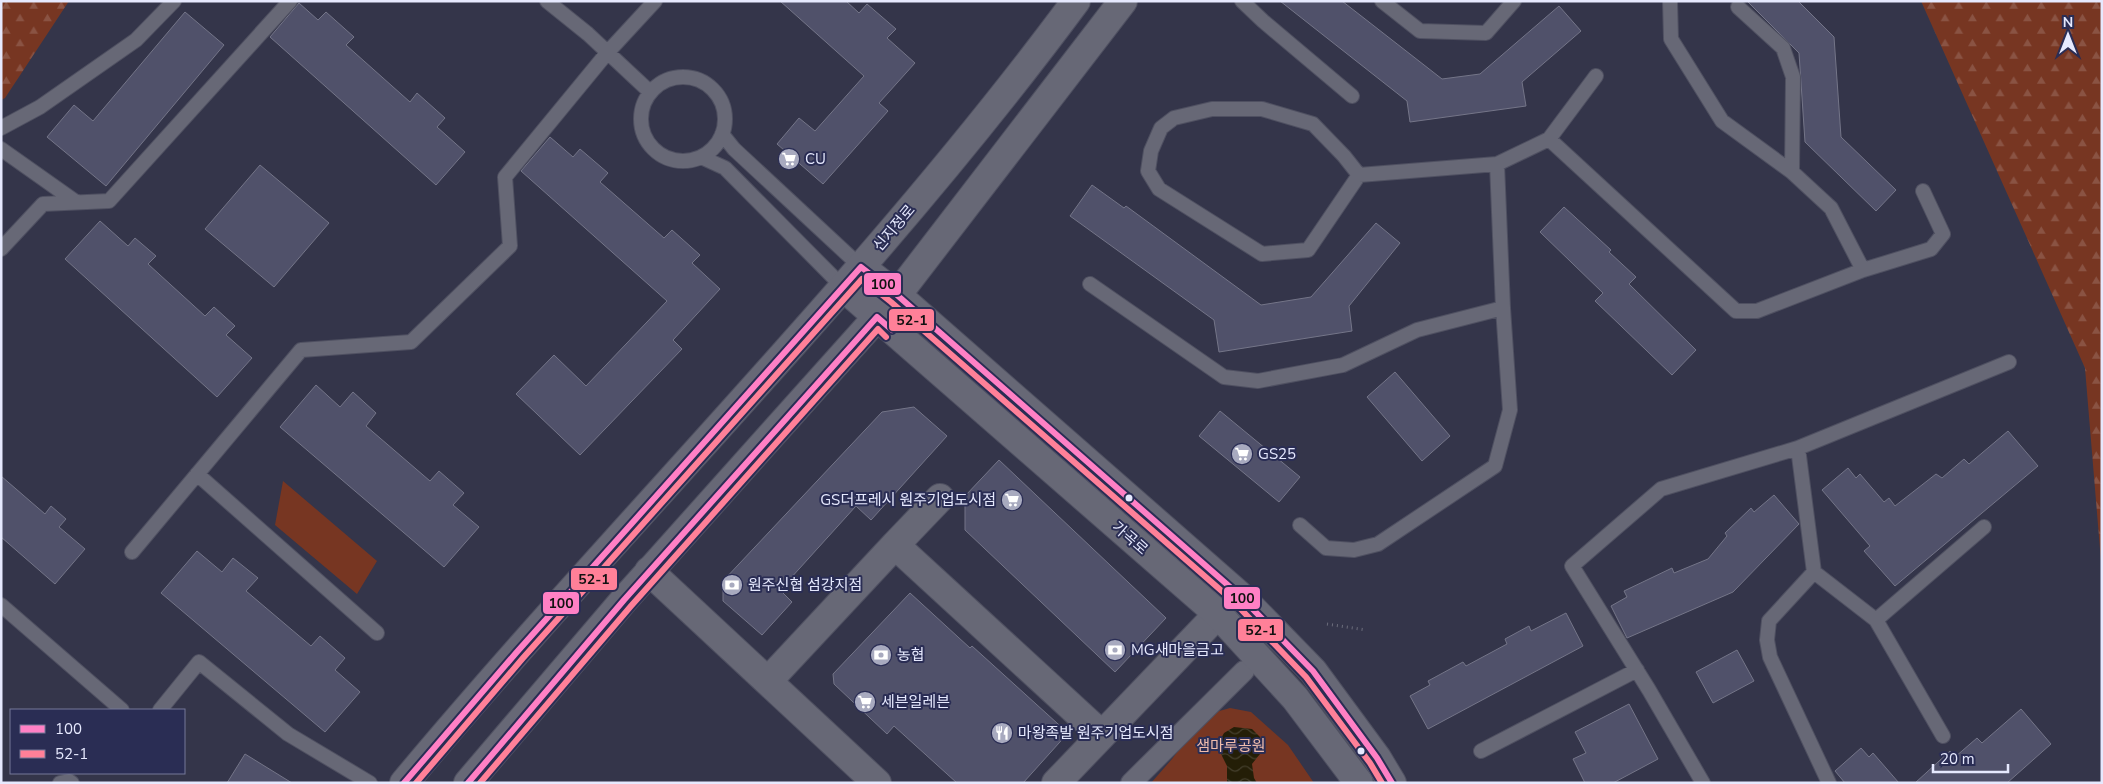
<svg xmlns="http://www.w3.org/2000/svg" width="2103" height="784" viewBox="0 0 2103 784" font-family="'Nunito Sans','Noto Sans KR',sans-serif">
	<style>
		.forest { fill: url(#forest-firs) }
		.park { fill: #773622 }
		.water { fill: url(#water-waves) }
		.building { fill: #50516a; stroke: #747588 }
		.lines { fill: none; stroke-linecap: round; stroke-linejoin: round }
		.service-casing { stroke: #4f5061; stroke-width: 16 }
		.pedestrian-casing { stroke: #4f5061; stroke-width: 22 }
		.minor-casing { stroke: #4f5061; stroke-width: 30 }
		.tertiary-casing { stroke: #4f5061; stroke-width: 30 }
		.path { stroke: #6b6c7b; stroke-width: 3; stroke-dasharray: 1 4; stroke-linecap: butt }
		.service { stroke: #676876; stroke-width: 14 }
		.pedestrian { stroke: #676876; stroke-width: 20 }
		.minor { stroke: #676876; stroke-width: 28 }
		.tertiary { stroke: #676876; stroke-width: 28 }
		.bus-1-casing { stroke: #2a2d54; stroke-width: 10 }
		.bus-2-casing { stroke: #2a2d54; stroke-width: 10 }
		.bus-1 { stroke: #ff80c5; stroke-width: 6 }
		.bus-2 { stroke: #ff8098; stroke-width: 6 }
		.bus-dot { fill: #e6e9fe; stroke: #2a2d54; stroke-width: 2 }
		.labels { text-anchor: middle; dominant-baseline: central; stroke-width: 4; stroke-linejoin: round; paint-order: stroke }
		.poi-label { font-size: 15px; fill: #e6e9fe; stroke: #2a2d54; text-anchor: start }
		.street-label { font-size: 15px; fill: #e6e9fe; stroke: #2a2d54 }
		.park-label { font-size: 15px; fill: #f0bcac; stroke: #2a2d54 }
		.line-badge { stroke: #2a2d54; stroke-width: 2 }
		.pale-badge-label { font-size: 14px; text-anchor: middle; font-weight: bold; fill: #111 }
	</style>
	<defs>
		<pattern id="forest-firs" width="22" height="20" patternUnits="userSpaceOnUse" patternTransform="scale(1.25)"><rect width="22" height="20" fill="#773622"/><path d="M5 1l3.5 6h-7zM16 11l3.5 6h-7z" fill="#8a5343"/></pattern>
		<pattern id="water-waves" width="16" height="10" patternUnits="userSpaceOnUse" patternTransform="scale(1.25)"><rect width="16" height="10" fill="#241e07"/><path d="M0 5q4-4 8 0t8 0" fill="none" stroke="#443f2c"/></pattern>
	</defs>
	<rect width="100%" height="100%" fill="#34354a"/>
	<!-- forest -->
	<path class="forest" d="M1,1H69L5,98L1,100Z
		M1921,1H2102V573L2085,368Z"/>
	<!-- park -->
	<path class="park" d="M283,481L377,561L357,594L275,525Z
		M1230,708L1251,712L1288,745L1314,783H1151L1172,759L1205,715Z"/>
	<!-- water -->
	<path class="water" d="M1234,727L1252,729L1260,737V754L1252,764L1254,778L1257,783H1227V766L1217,746L1224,733Z"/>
	<!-- building -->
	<path class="building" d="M780,1H846L859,13L867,4L896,29L887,38L915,63L879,103L888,111L823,184L777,144L799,118L815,131L864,76Z
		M1280,1H1342L1442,79L1480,74L1559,6L1581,31L1522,82L1526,106L1410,122L1407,101Z
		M1747,1H1798L1834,37L1841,137L1896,190L1876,211L1805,142L1799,53Z
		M299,3L318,20L326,12L354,37L346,45L410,102L417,93L445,118L437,127L465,152L436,185L270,37Z
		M185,12L224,45L106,186L47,137L74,105L93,121Z
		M550,137L573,157L580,149L608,173L600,182L664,238L672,230L700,255L692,263L720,289L673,340L682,349L580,455L516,394L554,355L586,386L667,301L521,171Z
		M260,165L329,223L274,287L205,229Z
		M1092,185L1124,208L1126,206L1261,305L1311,297L1376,223L1400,243L1349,306L1352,331L1219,352L1214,320L1070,216Z
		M1564,207L1611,250L1609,252L1636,277L1629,284L1696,350L1672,375L1595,301L1603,293L1540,232Z
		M100,221L128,246L135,238L156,256L148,264L205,316L214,307L235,326L226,335L252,358L217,397L65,259Z
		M1395,372L1450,436L1422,461L1367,397Z
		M316,385L340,407L353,392L376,413L366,426L430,481L439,471L464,493L453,505L479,527L444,567L280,427Z
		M914,407L947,436L871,520L856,506L780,590L792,602L762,635L723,601V581L882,412Z
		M1220,411L1300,477L1279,502L1199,436Z
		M2008,431L2038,466L1895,586L1864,551L1870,546L1822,490L1848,468L1856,478L1860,474L1884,502L1889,498L1895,506L1936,474L1942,478L1964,459L1969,464Z
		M999,460L1166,618L1115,672L965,530V496Z
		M1,476L45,514L51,506L66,519L59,527L85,549L55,584L1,537Z
		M1774,495L1799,524L1733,592L1627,638L1611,606L1627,597L1624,591L1672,568L1674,573L1708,559L1727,536L1725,533L1751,508L1754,512Z
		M197,551L222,572L233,558L258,578L246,591L311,646L320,636L345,658L335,670L360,692L325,732L161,593Z
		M910,593L970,648L972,646L1068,733L1023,783H957L894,726L887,734L834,684L833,674Z
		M1566,613L1583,646L1428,729L1410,696L1430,685L1428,681L1463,662L1466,666L1507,644L1505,639L1529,626L1531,631Z
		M1737,650L1754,681L1713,703L1696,672Z
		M1629,704L1658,759L1613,783H1585L1573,759L1586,753L1575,732Z
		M2021,709L2051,744L2007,783H1915L1950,751L1955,757L1977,738L1982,743Z
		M1861,748L1869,757L1873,753L1899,783H1845L1835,771Z
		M245,754L292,783H227Z"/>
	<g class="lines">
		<!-- service casing -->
		<g class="service-casing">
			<path id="service" d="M547,1L588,34L650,92
				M1242,1L1263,21L1352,96
				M1382,1L1420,31L1486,33L1514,1
				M1670,1L1671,39L1722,121L1792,172L1831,208L1863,270L1931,249L1943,234L1923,191
				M1738,7L1783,48L1793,77L1792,172
				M641 119a42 42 0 1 1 84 0a42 42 0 1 1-84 0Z
				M1212,109H1262L1313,124L1344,156L1359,175L1308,250L1262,254L1159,189L1148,171L1151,151L1161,128L1174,118Z
				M1,128L40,107L136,40L174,1
				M722,134L734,149L861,267
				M1549,139L1736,311H1757L1863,270
				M1,149L76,202
				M701,157L725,168L843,287
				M1359,175L1497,164L1549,139L1596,76
				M1,249L43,204L109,201L290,1
				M1090,284L1224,377L1258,381L1343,365L1417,330L1503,308
				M1798,448L1814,572L1876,620L1943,736
				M197,474L377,633
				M1300,525L1326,548L1354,550L1378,544L1495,466L1510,410L1503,308L1497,164
				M132,552L301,350L411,342L510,246L505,177L607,53L655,1
				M1814,572L1769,621L1767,640L1770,657L1829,783
				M1,605L122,710
				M1876,620L1984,527
				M160,710L199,662L288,734L370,783
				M1481,751L1637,670
				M60,783L69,781L72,783
				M1703,783L1649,690L1572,566L1661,489L1798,448L2009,362"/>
		</g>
		<!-- pedestrian casing -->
		<g class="pedestrian-casing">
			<path id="pedestrian" d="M1131,783L1244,671"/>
		</g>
		<!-- minor casing -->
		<g class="minor-casing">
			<path id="minor" d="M895,545L940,498
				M649,571L877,783
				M768,681L895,545L1102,735
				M1056,783L1218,614"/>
		</g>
		<!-- tertiary casing -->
		<g class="tertiary-casing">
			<path id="tertiary" d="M861,267L897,295L1238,594L1313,671L1377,758L1392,783
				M843,287L1218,614L1295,698L1359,783
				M404,783C624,520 871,278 1076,1
				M468,783L624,600L897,295L1123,1"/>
		</g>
		<!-- path -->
		<path class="path" d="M1327,624L1366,630"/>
		<!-- service -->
		<use href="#service" class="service"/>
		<!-- pedestrian -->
		<use href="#pedestrian" class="pedestrian"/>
		<!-- minor -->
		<use href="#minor" class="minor"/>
		<!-- tertiary -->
		<use href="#tertiary" class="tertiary"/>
		<!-- bus-1 casing -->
		<g class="bus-1-casing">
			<path id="bus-1" d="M404,783L516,653L861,267L897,295L1238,594L1313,671L1377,758L1392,783
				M468,783L624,600L877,317L892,330"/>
		</g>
		<!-- bus-2 casing -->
		<g class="bus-2-casing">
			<path id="bus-2" d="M416,783L523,658L862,279L891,302L1232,600L1306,677L1370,763L1382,783
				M480,783L631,606L878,329L886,337"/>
		</g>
		<!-- bus-1 -->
		<use href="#bus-1" class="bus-1"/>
		<!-- bus-2 -->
		<use href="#bus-2" class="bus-2"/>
	</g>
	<!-- icons -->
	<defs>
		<g id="supermarket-disc" transform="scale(1.125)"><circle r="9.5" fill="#a8aabf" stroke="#2a2d54"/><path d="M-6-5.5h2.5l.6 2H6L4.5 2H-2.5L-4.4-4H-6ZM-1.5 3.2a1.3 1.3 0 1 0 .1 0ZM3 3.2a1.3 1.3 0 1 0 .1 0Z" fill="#fff"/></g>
		<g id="bank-disc" transform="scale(1.125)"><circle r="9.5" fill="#a8aabf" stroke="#2a2d54"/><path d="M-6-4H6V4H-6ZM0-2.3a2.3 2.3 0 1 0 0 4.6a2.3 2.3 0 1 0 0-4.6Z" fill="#fff"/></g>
		<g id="restaurant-disc" transform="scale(1.125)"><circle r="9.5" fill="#a8aabf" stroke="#2a2d54"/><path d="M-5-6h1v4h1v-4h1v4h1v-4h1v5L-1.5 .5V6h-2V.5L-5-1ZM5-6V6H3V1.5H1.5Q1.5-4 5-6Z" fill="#fff"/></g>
	</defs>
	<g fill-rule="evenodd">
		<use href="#supermarket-disc" x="789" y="159"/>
		<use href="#supermarket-disc" x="1242" y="454"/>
		<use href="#supermarket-disc" x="1012" y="500"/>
		<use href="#bank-disc" x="732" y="585"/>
		<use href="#bank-disc" x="1115" y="650"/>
		<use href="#bank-disc" x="881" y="655"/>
		<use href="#supermarket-disc" x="865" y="702"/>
		<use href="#restaurant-disc" x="1002" y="733"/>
	</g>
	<!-- markers -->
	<g class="bus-dot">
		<circle cx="1129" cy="498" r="4.5"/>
		<circle cx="1361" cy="751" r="4.5"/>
	</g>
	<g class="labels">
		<!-- poi labels -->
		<g class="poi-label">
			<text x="805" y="159">CU</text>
			<text x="1258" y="454">GS25</text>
			<text x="996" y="500" text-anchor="end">GS더프레시 원주기업도시점</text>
			<text x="748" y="585">원주신협 섬강지점</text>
			<text x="1131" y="650">MG새마을금고</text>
			<text x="897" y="655">농협</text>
			<text x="881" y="702">세븐일레븐</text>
			<text x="1018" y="733">마왕족발 원주기업도시점</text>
		</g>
		<!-- street labels -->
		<g class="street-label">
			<text transform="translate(894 228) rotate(-50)">신지정로</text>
			<text transform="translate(1130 538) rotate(41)">가곡로</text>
		</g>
		<!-- park labels -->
		<g class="park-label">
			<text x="1231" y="746">샘마루공원</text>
		</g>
	</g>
	<g class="line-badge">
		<rect x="863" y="272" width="39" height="24" rx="5" fill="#ff80c5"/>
		<rect x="888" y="308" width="47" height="24" rx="5" fill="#ff8098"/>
		<rect x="570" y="567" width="48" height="24" rx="5" fill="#ff8098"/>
		<rect x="1223" y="586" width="38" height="24" rx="5" fill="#ff80c5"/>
		<rect x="542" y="591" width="38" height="24" rx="5" fill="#ff80c5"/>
		<rect x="1237" y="618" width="47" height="24" rx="5" fill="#ff8098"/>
	</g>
	<g class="pale-badge-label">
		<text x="883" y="289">100</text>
		<text x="912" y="325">52-1</text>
		<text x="594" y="584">52-1</text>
		<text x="1242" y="603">100</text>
		<text x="561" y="608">100</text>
		<text x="1261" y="635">52-1</text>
	</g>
	<!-- border -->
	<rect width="2103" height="784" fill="none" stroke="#e6e9fe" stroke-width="5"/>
	<!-- legend -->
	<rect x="10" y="709" width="175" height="65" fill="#2a2d54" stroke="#757898"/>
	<rect x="20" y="725" width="25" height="8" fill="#ff80c5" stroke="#757898"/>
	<text x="55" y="734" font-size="15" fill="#e6e9fe">100</text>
	<rect x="20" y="750" width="25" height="8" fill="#ff8098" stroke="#757898"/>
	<text x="55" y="759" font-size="15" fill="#e6e9fe">52-1</text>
	<!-- north arrow -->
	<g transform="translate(2068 35)" stroke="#2a2d54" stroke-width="4" paint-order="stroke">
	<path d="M0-4L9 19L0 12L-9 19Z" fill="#e6e9fe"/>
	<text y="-8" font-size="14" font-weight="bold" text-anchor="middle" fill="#e6e9fe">N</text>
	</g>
	<!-- scale -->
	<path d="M1933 764v8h75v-8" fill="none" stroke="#e6e9fe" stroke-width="2.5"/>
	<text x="1940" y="764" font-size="15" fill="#e6e9fe" stroke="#2a2d54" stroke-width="4" paint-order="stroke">20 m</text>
</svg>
